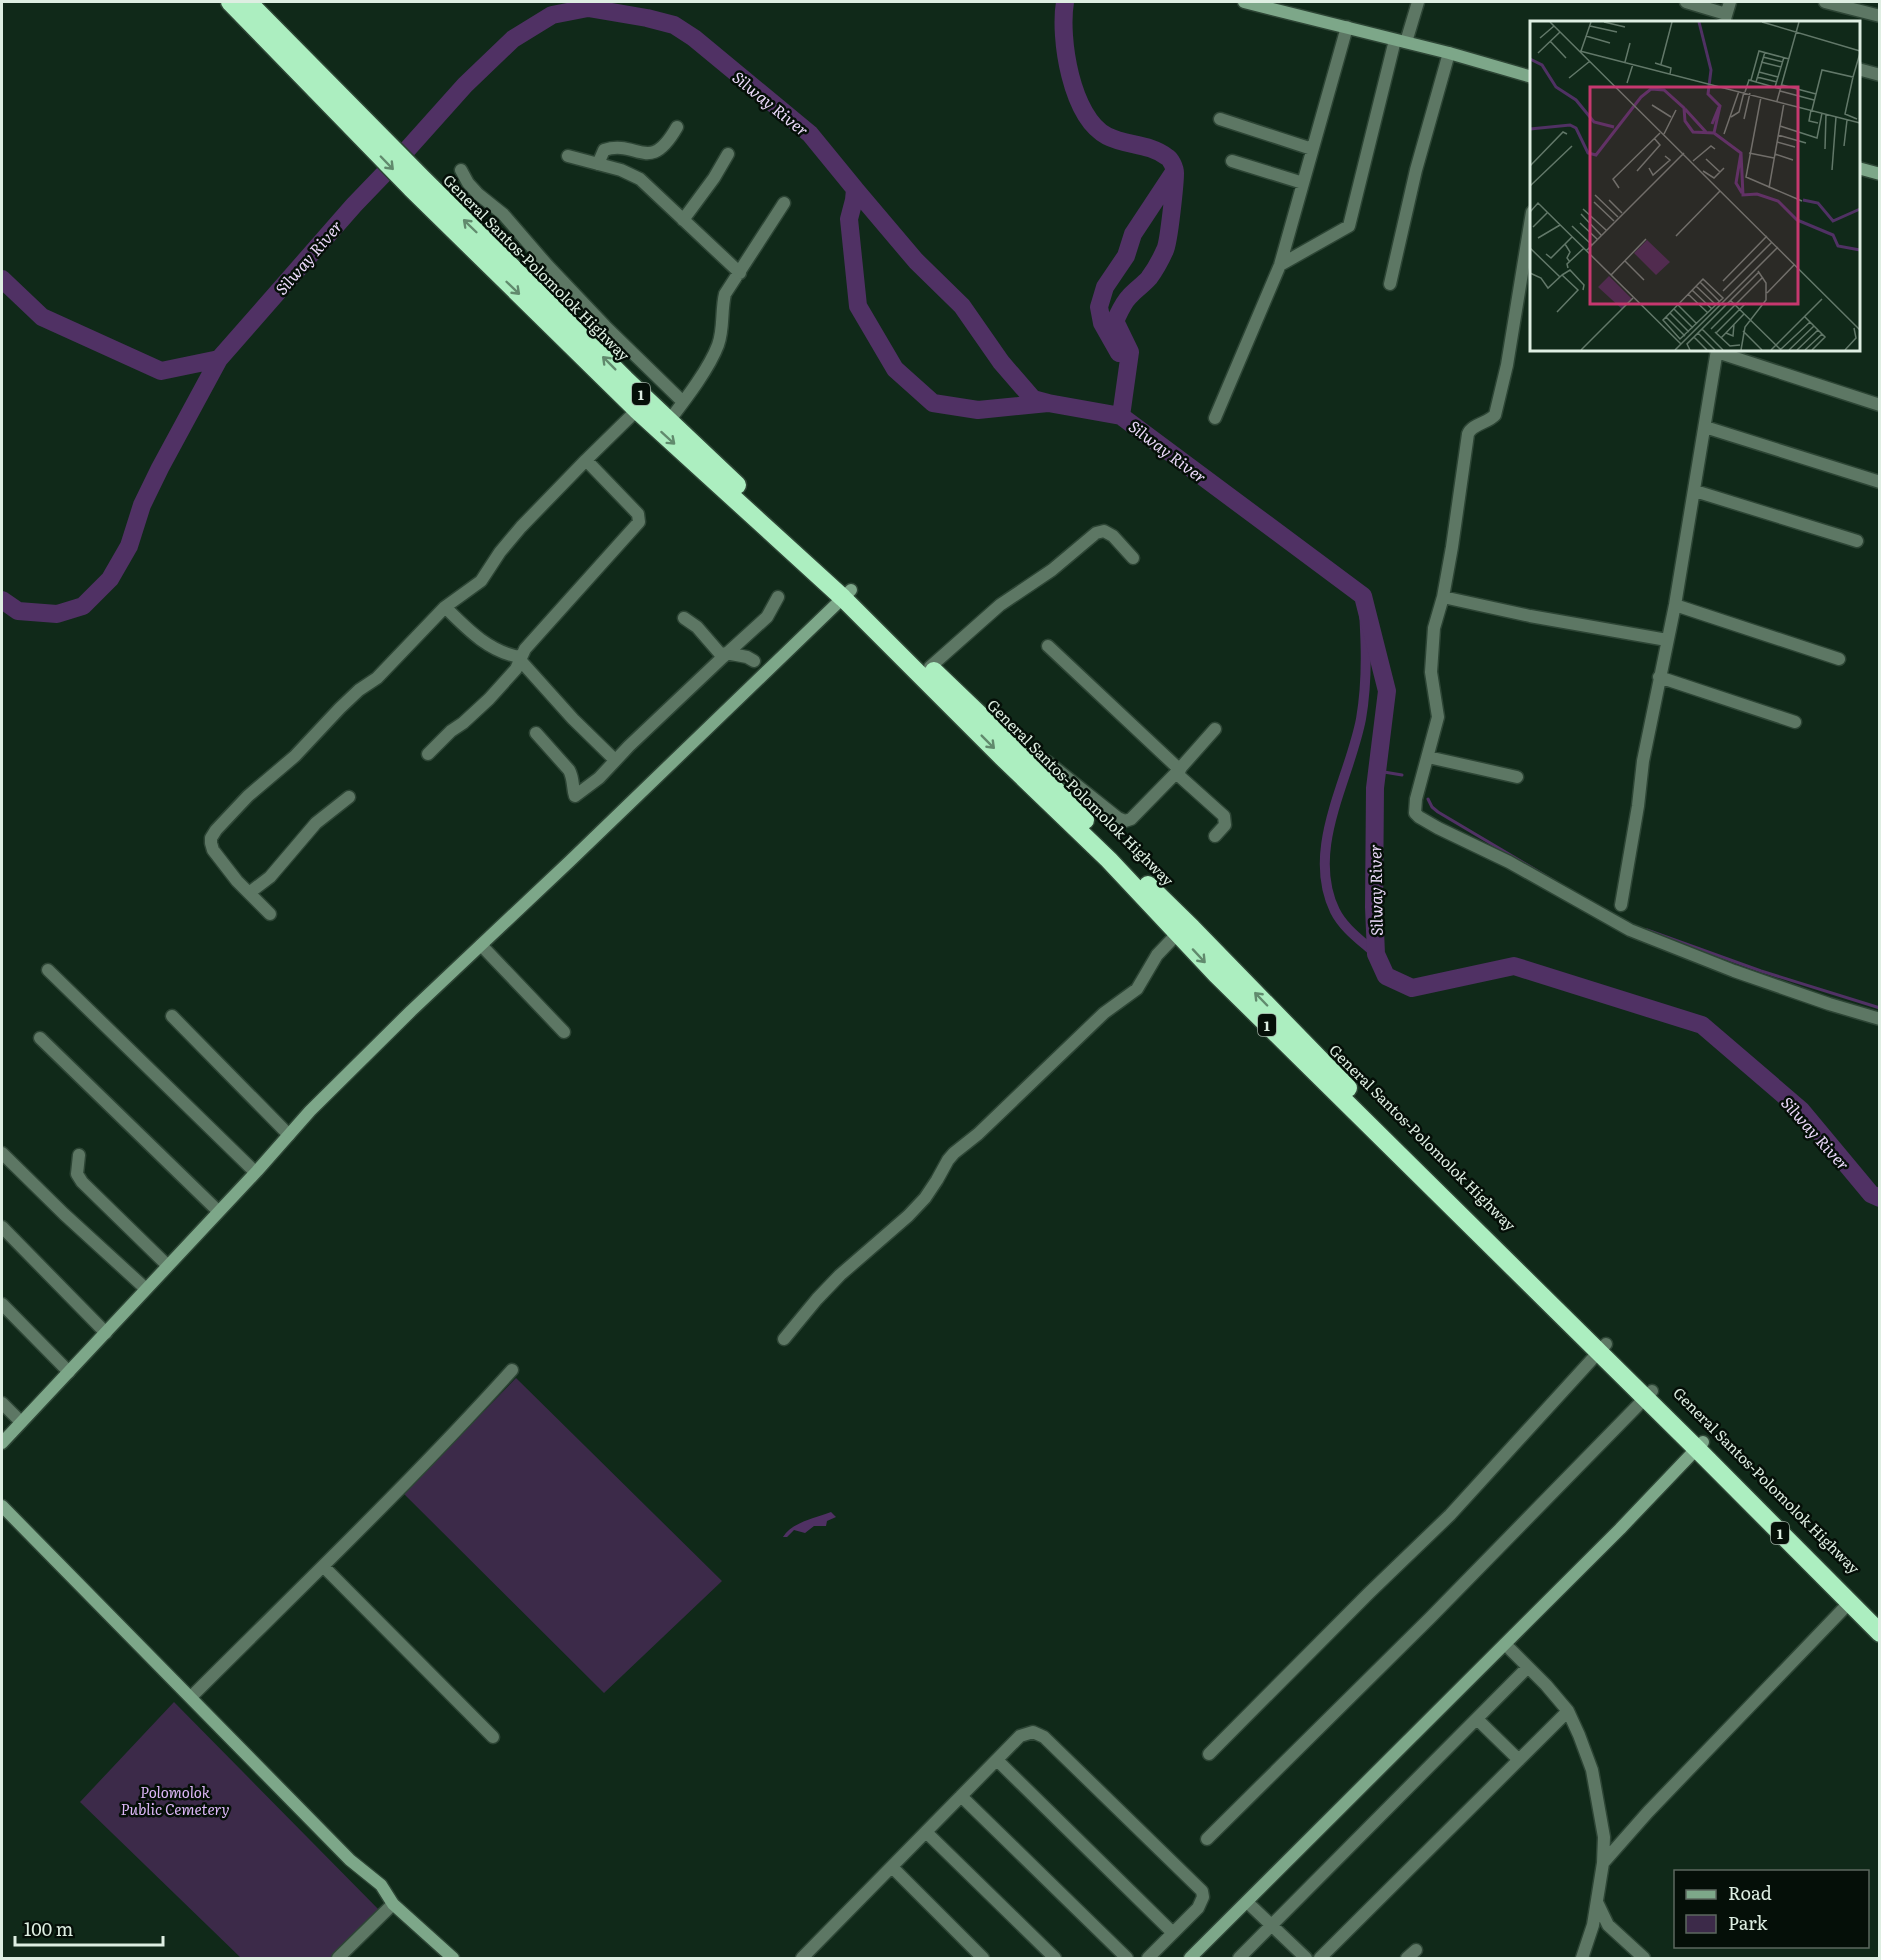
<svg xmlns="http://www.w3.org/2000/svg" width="1881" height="1960" viewBox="0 0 1881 1960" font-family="Literata,serif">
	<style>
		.green { fill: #3c2a49 }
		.water { fill: #503164 }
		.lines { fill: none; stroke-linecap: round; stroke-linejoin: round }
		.stream { stroke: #503164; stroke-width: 3 }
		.canal { stroke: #503164; stroke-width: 10 }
		.river { stroke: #503164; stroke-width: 18 }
		.street-casing { stroke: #2d4535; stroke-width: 15 }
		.secondary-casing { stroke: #2d4535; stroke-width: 15 }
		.highway-casing { stroke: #2d4535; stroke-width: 21 }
		.street { stroke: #5d7764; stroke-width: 12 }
		.secondary { stroke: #7da789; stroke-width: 12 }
		.highway { stroke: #aceec0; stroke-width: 18 }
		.oneway { stroke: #618a6d }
		.labels { text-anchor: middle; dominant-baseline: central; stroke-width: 5; stroke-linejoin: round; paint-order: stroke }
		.shield { fill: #050f08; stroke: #9daba1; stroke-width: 1.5 }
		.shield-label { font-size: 14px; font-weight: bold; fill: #deeee2 }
		.street-label { font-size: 15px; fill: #deeee2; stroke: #050f08 }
		.park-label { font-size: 15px; font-style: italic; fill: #ddb7f8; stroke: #050f08 }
		.water-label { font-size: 16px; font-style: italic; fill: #ecdafb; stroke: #050f08 }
		.inset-river { fill: none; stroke: #503164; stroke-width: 3 }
		.inset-road { fill: none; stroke: #627869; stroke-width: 1.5 }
		.view { fill: #c6386f; fill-opacity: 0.15; stroke: #c6386f; stroke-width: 3 }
		.inset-edge { fill: none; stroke: #deeee2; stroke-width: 3 }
	</style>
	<rect width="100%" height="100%" fill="#102919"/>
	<!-- green -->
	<path class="green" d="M516,1378L722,1581L604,1693L404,1494Z
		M174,1702L383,1914L337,1958H241L80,1802Z"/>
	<!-- water -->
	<path class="water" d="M831,1512L836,1517L827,1521L826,1526H814L805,1533L794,1530L787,1537H783C792,1522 816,1518 831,1512Z"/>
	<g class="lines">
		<!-- stream -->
		<path class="stream" d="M1378,771L1402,775
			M1428,799L1432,807L1438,812L1556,882
			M1647,930L1761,971L1880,1008"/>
		<!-- canal -->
		<path class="canal" d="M1363,596C1366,638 1368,678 1361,719C1349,781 1305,849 1335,911C1344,929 1362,941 1376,954"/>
		<!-- river -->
		<path class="river" d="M1065,2C1059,38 1071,117 1107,136C1126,146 1149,143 1167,157C1171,159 1175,168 1175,173C1175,183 1169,242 1165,250C1161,259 1155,270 1149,278C1143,285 1135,290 1129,297C1123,303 1119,313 1115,321L1130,352L1121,416
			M855,189L916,261L962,306L1001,362L1033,399L1048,403
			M2,279L42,317L161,371L219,359
			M1119,353L1102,323L1099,307L1105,287L1126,256L1133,234L1174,172
			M2,600L18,611L57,614L83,606L110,579L129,546L142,505L160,468L219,359L354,205L405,152L465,85L513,39L552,15L588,8L647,18L674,25L694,38L810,134L855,189L854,200L849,219L858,306L895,369L933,403L978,410L1048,403L1121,416L1363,596L1387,691L1375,788L1374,907L1376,954L1386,976L1412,988L1514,966L1702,1025L1801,1110L1871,1194L1880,1198"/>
		<!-- street casing -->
		<g class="street-casing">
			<path id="street" d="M1686,2L1726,14
				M1825,2L1880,16
				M1724,22L1730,2
				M1406,42L1418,2
				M1858,69L1880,75
				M1220,119L1312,149
				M568,156L621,170L640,179L740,273
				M1232,161L1303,183
				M598,164L604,150C638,139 649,176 677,127
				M461,170L468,183L478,194L503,214L548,266L605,326L683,402
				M1532,212L1507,365L1495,415C1488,423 1472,424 1468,434L1452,547L1443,597L1434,628L1431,672L1438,717L1416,799L1415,813L1419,817L1438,828L1509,862L1630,930L1734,971L1829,1004L1880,1019
				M683,220L714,178L728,154
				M1280,265L1349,226L1395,40
				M1390,284L1416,170L1449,53
				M1717,352L1880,405
				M1215,418L1280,265L1347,27
				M669,421C685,400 709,369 718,345C724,329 721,310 725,294L784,203
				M1705,427L1880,482
				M1695,491L1857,541
				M1443,597L1530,616L1667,640
				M1675,605L1839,659
				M445,607C467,629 489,652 520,657
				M1048,646L1180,770
				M726,653L747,657L754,661
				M723,657L767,617L778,597
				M520,660L573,719L615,760
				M930,667L1000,605L1052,570L1096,533L1104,531L1113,536L1133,558
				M1659,677L1795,722
				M536,733L569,770C574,779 572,787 575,796L599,778L629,746L723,657L697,627L684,618
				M428,754L451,731L463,723L489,699L516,669L525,649L639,522L638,514L586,460
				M1428,757L1517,777
				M1027,760L1046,761L1049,763L1118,818L1125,821L1131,819L1176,773L1215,729
				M1176,773L1224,816L1225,825L1215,836
				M249,893L270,877L316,823L349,797
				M1621,905L1638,806L1643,761L1675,605L1717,350
				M270,914L237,881L213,850L211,843V838L216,830L248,796L295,756L340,708L359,690L377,678L445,607L481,581L500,552L521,527L586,460L637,410
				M481,945L564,1032
				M48,970L255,1172
				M172,1016L289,1135
				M40,1038L218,1211
				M2,1153L64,1214L146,1289
				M79,1155L77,1174L82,1182L167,1265
				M2,1227L106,1333
				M2,1304L69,1372
				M784,1339L817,1299L840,1275L908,1216L925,1198L937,1180L948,1160L954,1153L978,1134L1104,1013L1137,989L1157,955L1178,933
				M2,1403L21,1422
				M324,1567L493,1737
				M1505,1644L1546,1685L1568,1711L1579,1735L1592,1770L1604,1837L1603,1863L1593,1925L1582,1958
				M191,1697C299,1589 409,1484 512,1370
				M1477,1719L1519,1760
				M1209,1754L1369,1593L1450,1515L1606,1344
				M997,1760L1173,1933
				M961,1796L1127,1958
				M926,1832L1055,1958
				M1207,1839L1431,1617L1652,1391
				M1603,1863L1648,1812L1849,1603
				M892,1867L983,1958
				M1247,1902L1306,1958
				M1597,1902L1608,1925L1644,1958
				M338,1958L393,1904
				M802,1958L1020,1736L1033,1732L1044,1737L1202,1891L1203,1897L1198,1908L1148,1958
				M1239,1958L1528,1667
				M1320,1958L1568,1711
				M1407,1958L1416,1950"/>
		</g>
		<!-- secondary casing -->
		<g class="secondary-casing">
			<path id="secondary" d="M1244,2L1449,53L1532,77
				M1858,168L1880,174
				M2,1443L257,1171L310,1111L411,1011L570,861L851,590
				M2,1506L350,1860L381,1885L393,1904L453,1958
				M1190,1958L1620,1529L1703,1442"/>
		</g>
		<!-- highway casing -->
		<g class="highway-casing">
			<path id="highway" d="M230,2L411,188L637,410L843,598L1000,755L1109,860L1216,974L1696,1448L1880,1633
				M248,2L422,178L625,379L737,485
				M934,671L1027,760L1085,820
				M1148,885L1192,928L1348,1088"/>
		</g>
		<!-- street -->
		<use href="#street" class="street"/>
		<!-- secondary -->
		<use href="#secondary" class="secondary"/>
		<!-- highway -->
		<use href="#highway" class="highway"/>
	</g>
	<!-- one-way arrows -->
	<defs><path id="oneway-shaft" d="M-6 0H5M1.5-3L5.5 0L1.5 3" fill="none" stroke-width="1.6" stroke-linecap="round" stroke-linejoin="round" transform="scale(1.5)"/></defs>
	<g class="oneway">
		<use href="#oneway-shaft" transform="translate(387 163) rotate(46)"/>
		<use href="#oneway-shaft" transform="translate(470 226) rotate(-136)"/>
		<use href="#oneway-shaft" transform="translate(513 288) rotate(44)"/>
		<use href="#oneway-shaft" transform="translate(609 363) rotate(-135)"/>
		<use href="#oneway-shaft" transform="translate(668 438) rotate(42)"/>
		<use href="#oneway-shaft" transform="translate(988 742) rotate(45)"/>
		<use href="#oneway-shaft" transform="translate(1199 956) rotate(47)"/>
		<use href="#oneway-shaft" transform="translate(1261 999) rotate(-134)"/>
	</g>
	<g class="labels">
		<!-- shield labels -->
		<g class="shield">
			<rect x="632" y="383" width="18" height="22" rx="4.5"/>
			<rect x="1258" y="1014" width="18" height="22" rx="4.5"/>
			<rect x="1771" y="1522" width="18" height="22" rx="4.5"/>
		</g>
		<g class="shield-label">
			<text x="641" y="394">1</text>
			<text x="1267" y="1025">1</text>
			<text x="1780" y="1533">1</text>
		</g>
		<!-- street labels -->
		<g class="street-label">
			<text transform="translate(537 267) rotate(45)">General Santos-Polomolok Highway</text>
			<text transform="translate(1081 792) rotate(45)">General Santos-Polomolok Highway</text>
			<text transform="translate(1423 1137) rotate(45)">General Santos-Polomolok Highway</text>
			<text transform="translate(1767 1480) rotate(45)">General Santos-Polomolok Highway</text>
		</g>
		<!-- park labels -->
		<g class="park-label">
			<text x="175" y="1791">Polomolok<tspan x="175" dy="17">Public Cemetery</tspan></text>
		</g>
		<!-- water labels -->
		<g class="water-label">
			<text transform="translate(771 103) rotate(39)">Silway River</text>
			<text transform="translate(308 257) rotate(-49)">Silway River</text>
			<text transform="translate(1168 451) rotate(37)">Silway River</text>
			<text transform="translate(1375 890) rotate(-91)">Silway River</text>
			<text transform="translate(1816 1133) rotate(48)">Silway River</text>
		</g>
	</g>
	<!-- overview -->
	<g transform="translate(1530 21)">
		<rect width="330" height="330" fill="#102919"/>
		<path d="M117,219L140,241L126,254L104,232ZM79,255L102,278L92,288L68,266Z" fill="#3c2a49"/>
		<path class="inset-river" d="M169,1L181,49L178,73L190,85L184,112M0,38L12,44L26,66L46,79L64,101L84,106M155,88L176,111M182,103L189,86M0,108L40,104L46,107L58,132L66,134L111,76L121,68L134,69L154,87L155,100L163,111L184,112L211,132L213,174L227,173L248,180L267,199L303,214L308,225L330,229M211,132L206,162L212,172M273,179L288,182L303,200L330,188"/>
		<path class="inset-road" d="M20,1L330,309M74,1L95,6M232,1L330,30M60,5L87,11M56,15L80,22M10,17L24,5M20,20L36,37M50,30L330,102M51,30L61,1M8,32L30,11M233,36L253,41M95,41L100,22M231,41L251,46M125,42L141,47L140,53M131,43L142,1M229,51L248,56M227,56L247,61M323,56L315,93L327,98M39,57L60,40M221,59L229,30L259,38M226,61L235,31M97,62L103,43M252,64L286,73M245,66L254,36M250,70L284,79M215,71L219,59L251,68M231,76L216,156L272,180M247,80L269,1M122,84L141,96M281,89L279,100L288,102M282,89L292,49L323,56L330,32M201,96L209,91L214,71M214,98L220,72M250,105L287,117L292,92M134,113L146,89M194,113L209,70M248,114L276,122M247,121L265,126M314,125L317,99M295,128L296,93M219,132L244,137M245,133L263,139M176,138L190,151M163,140L181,125L185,128M0,145L33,111L37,113M119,147L123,154L140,139L135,135M302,149L306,96M107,150L130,124L124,117M173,150L184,157L194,147M0,165L42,125M89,167L83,158L130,112M239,167L254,82M65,174L88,196M79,179L92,192M64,181L84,200M53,188L76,209M0,191L8,182L151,323M51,193L71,214M50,202L67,218M42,205L62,224M3,206L18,191M146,215L190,170M8,217L30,204M35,223L40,231L37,237L40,241M0,227L30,256M56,230L154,132M16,233L21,237L42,216M95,240L114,259M38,247L37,243L54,227M0,252L11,257L18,267L32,254L48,269L27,291M32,254L40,249L54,264L53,269M81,254L116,218M173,258L193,277L150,318L133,299ZM193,260L237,215M170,261L189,280M166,265L186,284M162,269L182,288M193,270L242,221M237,272L264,244M158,273L178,292M200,279L251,329M148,284L167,303M144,288L163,307M140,292L159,311M136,296L155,315M275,296L295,316L282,329M172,308L193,329M181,308L233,256M213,310L232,329M185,311L200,325L210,324M168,312L185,329M186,312L216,282M196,312L203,315L204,303M164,316L177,329M191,317L214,293M51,329L103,277M145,329L248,226M160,329L157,323L229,251M211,329L215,306L236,279V262L228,250M241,329L292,278M250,329L280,301M259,329L284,305M267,329L288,309M275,329L292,313M315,329L326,317L324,307"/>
		<path class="view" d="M60,66H268V283H60Z"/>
		<rect width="330" height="330" class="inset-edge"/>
	</g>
	<!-- border -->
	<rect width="1881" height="1960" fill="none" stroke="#deeee2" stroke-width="6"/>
	<!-- legend -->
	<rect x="1674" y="1870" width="195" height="78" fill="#050f08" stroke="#5c685f" stroke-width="1.5"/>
	<rect x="1686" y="1890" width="30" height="9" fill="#7da789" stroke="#5c685f" stroke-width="1.5"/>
	<text x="1728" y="1900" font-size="18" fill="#deeee2">Road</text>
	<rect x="1686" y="1915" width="30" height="18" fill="#3c2a49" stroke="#5c685f" stroke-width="1.5"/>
	<text x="1728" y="1930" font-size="18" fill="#deeee2">Park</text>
	<!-- scale -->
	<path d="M15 1936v9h148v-9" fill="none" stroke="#deeee2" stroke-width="3"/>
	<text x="24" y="1936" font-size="18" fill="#deeee2" stroke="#050f08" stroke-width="4.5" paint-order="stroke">100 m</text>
</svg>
